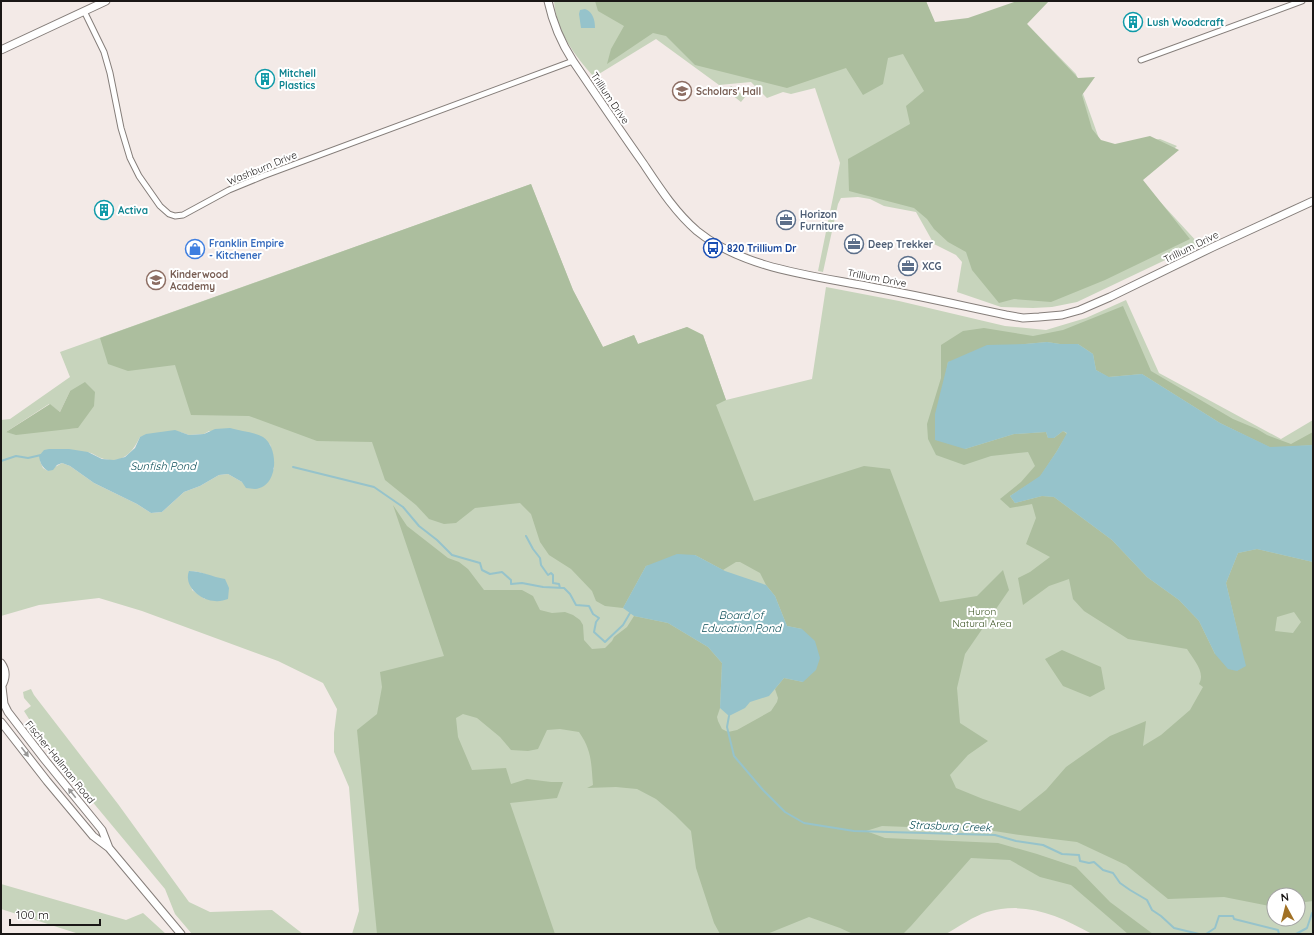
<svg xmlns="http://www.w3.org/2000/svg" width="1314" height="935" viewBox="0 0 1314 935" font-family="Quicksand,sans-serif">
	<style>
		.green { fill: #c7d4bc; fill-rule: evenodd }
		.forest { fill: #acbe9e; fill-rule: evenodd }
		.water { fill: #96c3cb }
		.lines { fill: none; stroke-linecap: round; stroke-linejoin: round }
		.stream { stroke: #96c3cb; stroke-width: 2 }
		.street-casing { stroke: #857e7a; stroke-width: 7 }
		.secondary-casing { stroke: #857e7a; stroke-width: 9 }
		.street { stroke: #fff; stroke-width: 5 }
		.secondary { stroke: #fff; stroke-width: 7 }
		.oneway { fill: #989796 }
		.labels { text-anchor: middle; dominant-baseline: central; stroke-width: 4; stroke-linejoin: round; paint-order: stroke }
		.culture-label { font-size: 10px; font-weight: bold; fill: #0d838f; stroke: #fff; text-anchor: start }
		.education-label { font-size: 10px; font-weight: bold; fill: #785e54; stroke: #fff; text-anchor: start }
		.street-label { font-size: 10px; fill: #1a1716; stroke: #fff }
		.service-label { font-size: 10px; font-weight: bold; fill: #4e5e75; stroke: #fff; text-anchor: start }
		.shop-label { font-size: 10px; font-weight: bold; fill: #366cbe; stroke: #fff; text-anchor: start }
		.transit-label { font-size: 10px; font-weight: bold; fill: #164399; stroke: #fff; text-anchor: start }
		.park-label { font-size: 10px; fill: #3d5525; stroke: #fff }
		.water-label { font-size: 11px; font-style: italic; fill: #094c56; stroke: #fff }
	</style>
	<rect width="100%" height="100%" fill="#f3eae7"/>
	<!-- green -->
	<path class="green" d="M554,1H926L934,24L1024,21L1076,74L1102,147L1160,139L1177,146L1140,180L1199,244L1077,302L1052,307L1033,308L1001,307L957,292L962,262L956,255L934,244L916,212L884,206L870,199L858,197L841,198L838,204L823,272L818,271L840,163L815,88L791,94L783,92L767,98L751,82L719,85L656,39L594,77C575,56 556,31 554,1Z
		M731,86L745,97L741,102L727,91Z
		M531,184L573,290L603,347L634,335L638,344L687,327L703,335L726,400L812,379L826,287L899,301L1005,326L1046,330L1086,318L1126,300L1159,373L1281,439L1313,420V934H1092C1058,915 1026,901 987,912C974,916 958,927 946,934H352L359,911L349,787L334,752V733L337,709L323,683L278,661L142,611L99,598L39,605L1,616V420L10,419L70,377L60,352ZM70,391L78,428L6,432L49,404L60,412ZM209,431L270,444L272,453L274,469L242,482L228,474L219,475L200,486L184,492L162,512L151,513L137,504L94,483L70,466L62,463L48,471L43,468L40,461C55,459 71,453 86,452C91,452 96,456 101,458C121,465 132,454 140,437L180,432L189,435L204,434ZM189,571C201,571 206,575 216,578L205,599L192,590ZM1274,895H1298V919H1274Z
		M31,689L34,695L118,804L189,902L210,912L272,910L303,934H192L175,914L165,889L46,746L24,711L31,706L24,698L23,692Z
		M1,884L126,920L143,913L166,934H79L1,909Z"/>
	<!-- forest -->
	<path class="forest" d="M595,1H926L935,22L968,18L1017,1H1049L1027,24L1078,78L1095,77L1082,95L1092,129L1101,140L1115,144L1150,136L1179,150L1143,180L1190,239L1105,280L1051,302L1014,299L999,303L972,270L966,252L948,242L934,229L927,219L914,208L849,191L848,159L910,124L906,106L924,91L903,54L888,58L883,84L863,95L846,68L787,88L695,65L666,36L653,33L607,64L611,49L624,26L598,11Z
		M531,184L573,290L603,347L634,335L638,344L687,327L703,335L726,400L716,405L754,501L864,466L890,469L940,602L977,596L1003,570L1009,590L965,654L957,688L960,723L988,741L968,755L950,775L956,788L983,799L1020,811L1046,790L1066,767L1110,736L1146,721L1143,746L1161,735L1190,710L1203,687L1199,684C1206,672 1193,659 1187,649L1128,639L1084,611L1073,599L1069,579L1049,586L1023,605L1018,578L1030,572L1050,557L1026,544L1036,518L1032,504L1010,508L1000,499L1021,482L1035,466L1028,452L991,456L964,465L936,455L928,439L927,424L941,378V345L963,331L984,328L1033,336L1063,330L1123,306L1151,371L1233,419L1257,429L1267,435L1291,444L1313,432V445L1271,448L1220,423L1142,374L1108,377L1096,370L1093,354L1078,344H1060L1047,342L1025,344L948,362L945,379L965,449L1014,434L1046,432L1048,438H1054L1063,431L1067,434L1057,451L1040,477L1010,496L1015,503L1042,496L1054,497L1112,540L1147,577L1179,600L1199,621L1215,654L1239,638L1226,583L1238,553L1257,549L1313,562V901L1298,903V895H1274V907L1224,897L1168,899L1126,865L1077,842L1013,834L988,830L882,826L866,831L885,838L998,843L1037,854L1076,867L1110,902L1153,934H1128L1071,885L1040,877L1010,860L971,858L911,926L903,934H853L840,928L809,917L767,934H720L714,923L696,868L691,831L675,815L656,799L637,789L616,787L587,788L593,785C591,762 592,751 579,732L560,729L547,730L538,749L528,751L511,750L500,737L477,718L463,714L456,718L458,737L472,770L506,768L511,784L527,779L551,782H563L557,798L510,803L555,934H377L357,730L377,714L382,687L380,672L444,656L393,505L407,526L448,558L459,562L468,569L484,590H522L533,596L540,610L552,613L565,612L573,615L580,620L583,625L584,640L592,649L605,648L612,641L614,637L627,627L634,616L668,623L708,647L722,663L720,708L717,717L718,721L722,729L728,732L737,730L771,711L777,702L778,698L775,689L784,678L803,682L802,629L787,626L775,596L766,585L760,573L740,562H736L723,570L695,555L646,566L623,608L605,606L596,601L592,591L571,569L549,555L540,542L531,514L520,503L475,508L456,523L444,524L429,519L416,505L385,480L372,442L317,441L249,416L191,415L175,365L128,371L108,364L100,338ZM1294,612L1301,622L1293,633L1275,631L1277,617Z
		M85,382L95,392L94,406L78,428L16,435L6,432L50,404L60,412L70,391Z
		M1062,650L1101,667L1105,689L1090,697L1063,686L1045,659Z"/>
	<!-- water -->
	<path class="water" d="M585,9C593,12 595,20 595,28H581L579,14L580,10Z
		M1047,342L1060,344H1078L1093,354L1096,370L1109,377L1142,374L1220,423L1270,447L1313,445V562L1257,549L1238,553L1226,583L1246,666L1237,671L1228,669L1215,654L1199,621L1179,600L1147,577L1112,540L1054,497L1042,496L1015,503L1010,496L1040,476L1057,451L1067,433L1063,431L1054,438H1048L1046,432L1014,434L965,449L935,440V414L948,362L987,345L1025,344Z
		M230,428C240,431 254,432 263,437C279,447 279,487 255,489C252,489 249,488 246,488L242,482L228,474L219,475L200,486L184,492L162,512L151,513L137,504L94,483L70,466L62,463L57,465L53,470L48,471C42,467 40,463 39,456L44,450L49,449H69L88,452L102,459L114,460L125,457L135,448L140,437L146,434L175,430L189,435L204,434L215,429Z
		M677,554L695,555L725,571L766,585L775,596L787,626L802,629L815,641L820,658L816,670L803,682L784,678L769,696L750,702L745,708L729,716L720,708L722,663L708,647L668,623L634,616L623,608L646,566Z
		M189,571C202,571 212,577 225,579L229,588L228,599C224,600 219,602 215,601C201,601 183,586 189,571Z"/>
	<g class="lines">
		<!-- stream -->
		<path class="stream" d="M1,461L16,456L28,458L41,455
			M293,467L374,487L403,507L419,526L437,540L452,555L480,563L482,570L490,574L502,572L511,580V584L522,583L543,587L564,588L570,594L576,605L589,606L593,614L599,618L596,622L594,632L605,642L623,625L630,613
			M526,536L533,549L540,558L541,565L548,575L551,573L553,575V583L559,584L560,588
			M729,716L727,727L734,756L763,790L785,812L804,823L854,831L995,835L1016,841L1043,845L1062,854L1079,855L1080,861L1089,863L1094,862L1103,870L1113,873L1120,883L1130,890L1147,900L1152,910L1161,916L1174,928L1199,934
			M1206,934L1215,928L1219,916H1233L1234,919L1278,930L1279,934
			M1296,934L1307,928L1312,913H1313"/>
		<!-- street casing -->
		<g class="street-casing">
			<path id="street" d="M84,11L104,52L110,73L121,128L130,158L139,176L160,206L169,214L175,216L183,215L229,190L263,176L573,61
				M1141,60L1302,1"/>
		</g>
		<!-- secondary casing -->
		<g class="secondary-casing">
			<path id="secondary" d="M548,1C553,24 560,41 573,61C596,95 619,129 643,163C659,187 675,212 697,231C745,270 817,276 876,288C920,296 963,306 1006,315L1023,318L1039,317L1062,315L1080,310L1110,297L1213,247L1313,201
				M1,50L106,1
				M1,663C7,671 6,679 1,687
				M2,687L4,704L8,712L45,760L102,830L109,848
				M1,722L47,781L93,836L109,848L181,934"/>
		</g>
		<!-- street -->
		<use href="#street" class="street"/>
		<!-- secondary -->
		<use href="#secondary" class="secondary"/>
	</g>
	<!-- one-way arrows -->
	<defs><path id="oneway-solid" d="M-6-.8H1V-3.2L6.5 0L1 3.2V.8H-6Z"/></defs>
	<g class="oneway">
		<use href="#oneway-solid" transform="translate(25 752) rotate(53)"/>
		<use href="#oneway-solid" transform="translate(72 793) rotate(-129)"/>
	</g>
	<!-- icons -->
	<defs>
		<g id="building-ring" transform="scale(1)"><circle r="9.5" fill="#fff" stroke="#0f9aa8" stroke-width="1.5"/><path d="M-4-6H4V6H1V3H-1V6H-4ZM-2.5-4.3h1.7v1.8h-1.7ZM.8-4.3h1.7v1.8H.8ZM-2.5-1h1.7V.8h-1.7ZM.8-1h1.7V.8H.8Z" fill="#0f9aa8"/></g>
		<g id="school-ring" transform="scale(1)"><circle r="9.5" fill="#fff" stroke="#8d6e63" stroke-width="1.5"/><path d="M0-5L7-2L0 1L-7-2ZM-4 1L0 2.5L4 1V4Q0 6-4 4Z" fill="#8d6e63"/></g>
		<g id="office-ring" transform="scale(1)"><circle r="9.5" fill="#fff" stroke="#5c6f8a" stroke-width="1.5"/><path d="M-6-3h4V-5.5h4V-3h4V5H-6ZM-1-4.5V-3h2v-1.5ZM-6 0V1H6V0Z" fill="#5c6f8a"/></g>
		<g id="bus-ring" transform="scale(1)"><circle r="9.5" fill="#fff" stroke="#1a4fb4" stroke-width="1.5"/><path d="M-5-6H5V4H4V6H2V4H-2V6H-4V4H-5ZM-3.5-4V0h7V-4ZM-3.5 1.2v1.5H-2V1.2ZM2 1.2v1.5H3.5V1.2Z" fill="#1a4fb4"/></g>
		<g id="shop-ring" transform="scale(1)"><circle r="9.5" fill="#fff" stroke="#3f7fe0" stroke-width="1.5"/><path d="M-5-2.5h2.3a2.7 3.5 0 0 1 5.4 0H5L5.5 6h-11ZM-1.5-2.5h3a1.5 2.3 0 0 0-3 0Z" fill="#3f7fe0"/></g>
	</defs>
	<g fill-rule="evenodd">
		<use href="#building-ring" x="1133" y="22"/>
		<use href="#building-ring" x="265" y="79"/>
		<use href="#school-ring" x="682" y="91"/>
		<use href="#building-ring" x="104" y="210"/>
		<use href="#office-ring" x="786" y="220"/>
		<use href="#office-ring" x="854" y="244"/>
		<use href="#bus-ring" x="713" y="248"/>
		<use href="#shop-ring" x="195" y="249"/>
		<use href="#office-ring" x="908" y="266"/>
		<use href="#school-ring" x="156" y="280"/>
	</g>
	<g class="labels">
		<!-- culture labels -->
		<g class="culture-label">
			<text x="1147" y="22">Lush Woodcraft</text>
			<text x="279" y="73">Mitchell<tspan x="279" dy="12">Plastics</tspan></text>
			<text x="118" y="210">Activa</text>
		</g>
		<!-- education labels -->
		<g class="education-label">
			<text x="696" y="91">Scholars' Hall</text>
			<text x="170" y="274">Kinderwood<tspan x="170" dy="12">Academy</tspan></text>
		</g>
		<!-- street labels -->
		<g class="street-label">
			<text transform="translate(610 98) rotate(56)">Trillium Drive</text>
			<text transform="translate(262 168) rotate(-22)">Washburn Drive</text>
			<text transform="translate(1191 247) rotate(-26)">Trillium Drive</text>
			<text transform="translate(877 278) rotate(11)">Trillium Drive</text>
			<text transform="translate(60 762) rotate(51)">Fischer-Hallman Road</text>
		</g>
		<!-- service labels -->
		<g class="service-label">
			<text x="800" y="214">Horizon<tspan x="800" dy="12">Furniture</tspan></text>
			<text x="868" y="244">Deep Trekker</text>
			<text x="922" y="266">XCG</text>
		</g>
		<!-- shop labels -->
		<g class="shop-label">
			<text x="209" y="243">Franklin Empire<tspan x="209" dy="12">- Kitchener</tspan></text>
		</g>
		<!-- transit labels -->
		<g class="transit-label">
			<text x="727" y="248">820 Trillium Dr</text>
		</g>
		<!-- park labels -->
		<g class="park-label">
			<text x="982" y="611">Huron<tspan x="982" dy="12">Natural Area</tspan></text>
		</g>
		<!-- water labels -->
		<g class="water-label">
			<text x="163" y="466">Sunfish Pond</text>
			<text x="741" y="615">Board of<tspan x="741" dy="13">Education Pond</tspan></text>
			<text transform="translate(950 826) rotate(2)">Strasburg Creek</text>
		</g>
	</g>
	<!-- border -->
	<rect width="1314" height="935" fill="none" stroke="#1a1716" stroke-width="4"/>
	<!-- north arrow -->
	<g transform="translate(1286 907) rotate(353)"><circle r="19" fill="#ffffff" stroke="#a3a2a2"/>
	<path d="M0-3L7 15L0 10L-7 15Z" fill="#a17125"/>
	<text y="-6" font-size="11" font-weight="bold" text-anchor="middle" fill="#1a1716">N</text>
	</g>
	<!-- scale -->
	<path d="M10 919v6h90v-6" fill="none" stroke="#1a1716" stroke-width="2"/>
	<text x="16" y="919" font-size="12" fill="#1a1716" stroke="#ffffff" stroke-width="3" paint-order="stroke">100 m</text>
</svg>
